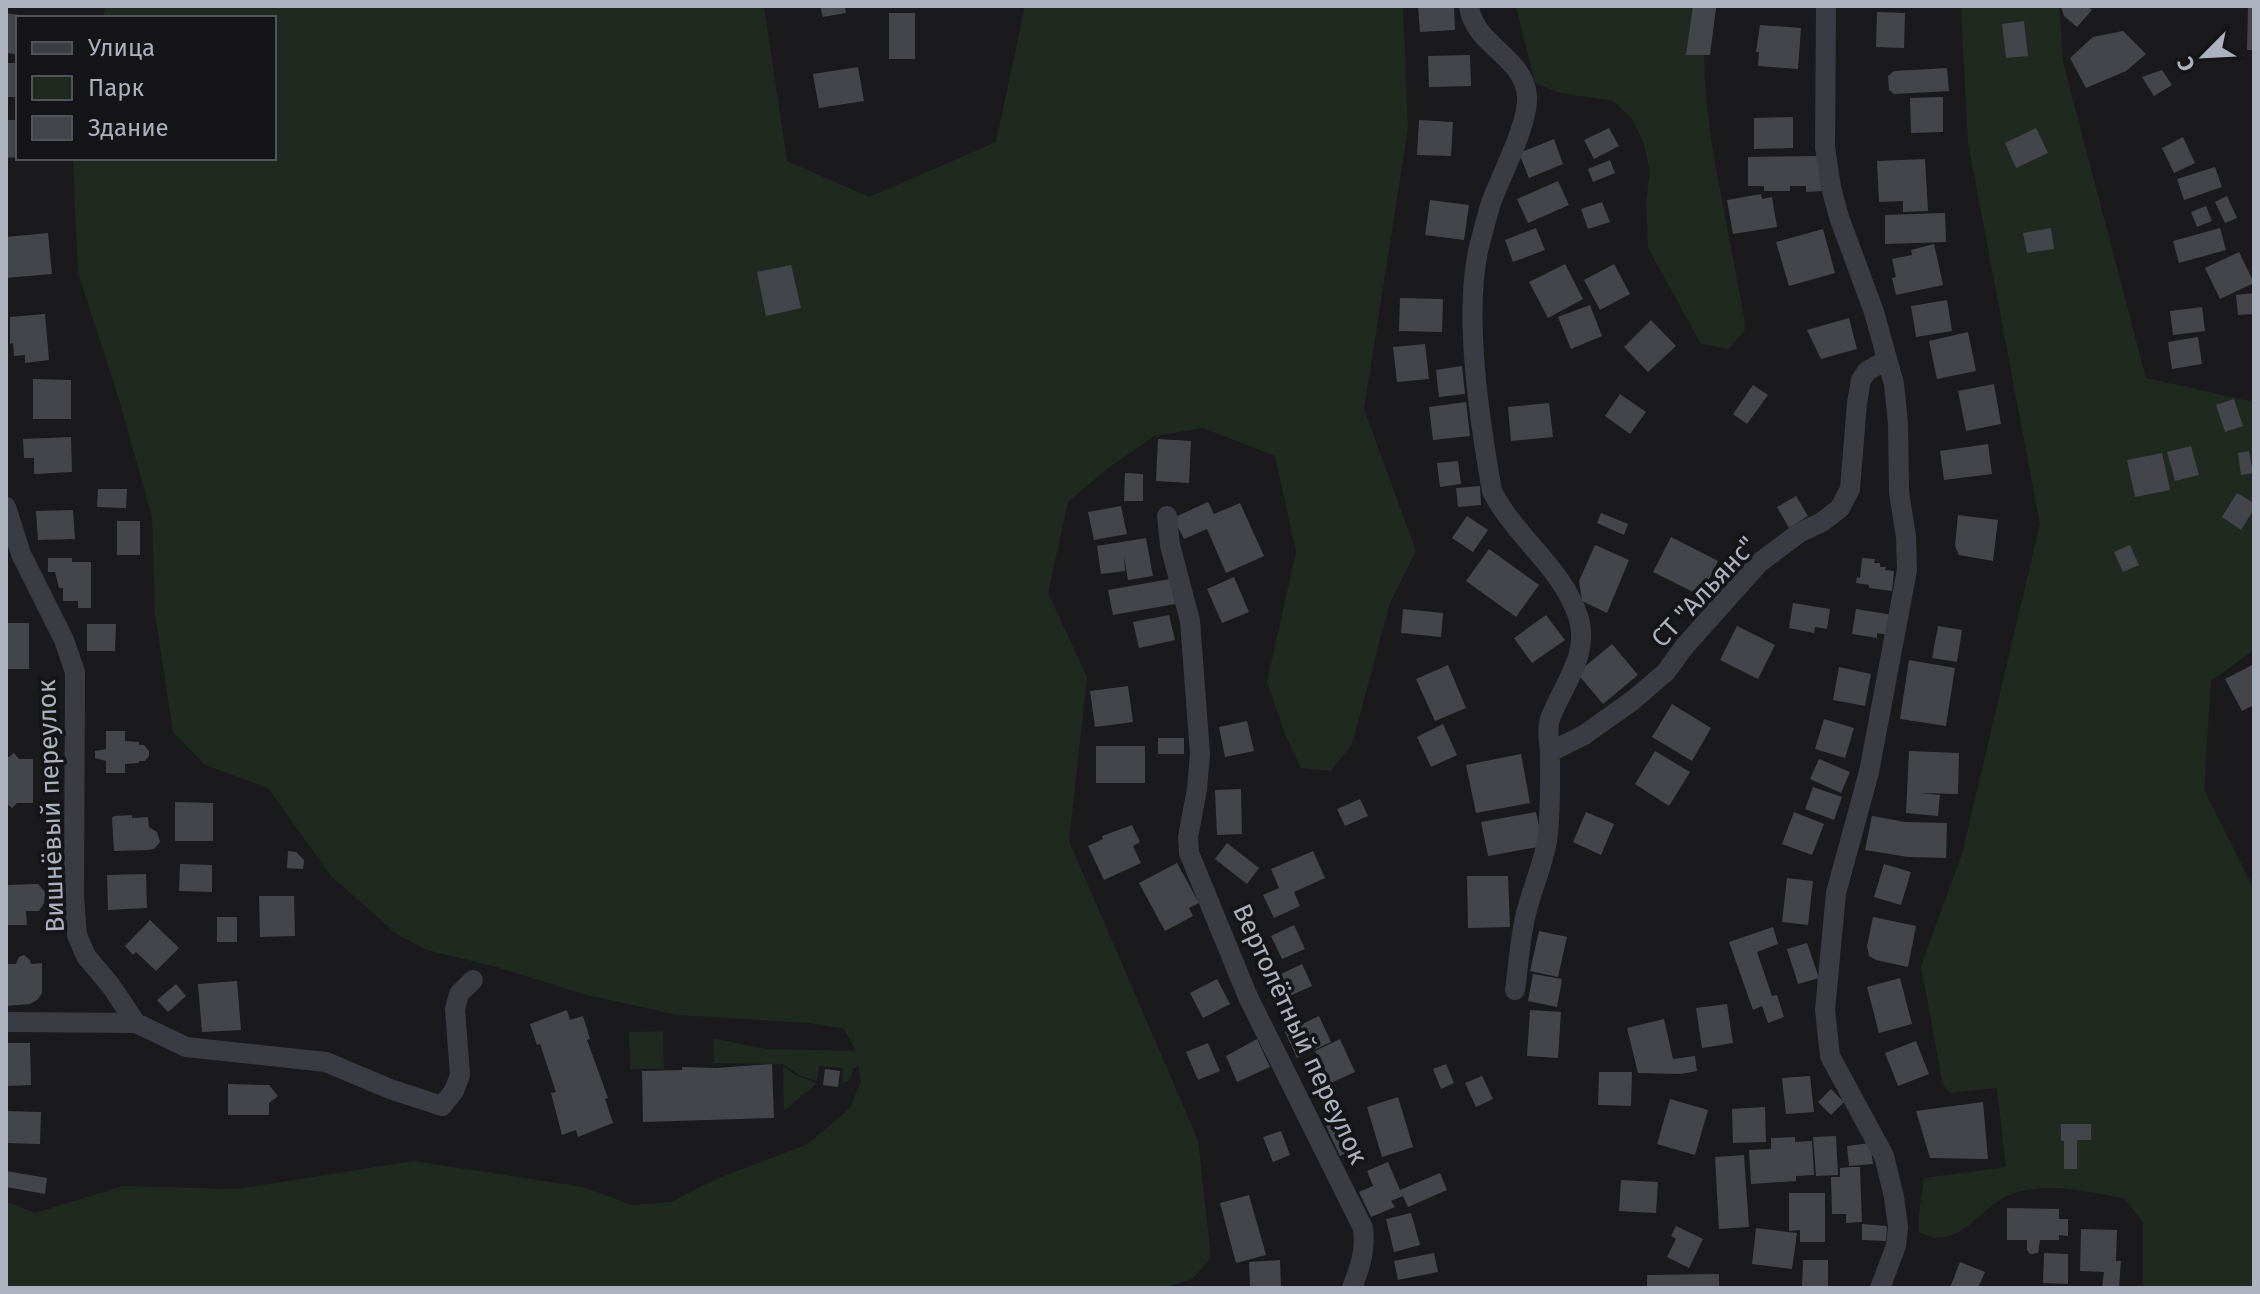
<svg xmlns="http://www.w3.org/2000/svg" width="2260" height="1294" viewBox="0 0 2260 1294" font-family="'Fira Sans',sans-serif">
	<style>
		.green { fill: #1f2920 }
		.building { fill: #44454a }
		.lines { fill: none; stroke-linecap: round; stroke-linejoin: round }
		.minor { stroke: #3b3c43; stroke-width: 20 }
		.labels { text-anchor: middle; dominant-baseline: central; stroke-width: 7; stroke-linejoin: round; paint-order: stroke }
		.street-label { font-size: 26px; fill: #acb2be; stroke: #151518 }
	</style>
	<rect width="100%" height="100%" fill="#1a1a1d"/>
	<!-- green -->
	<path class="green" d="M106,6H764L787,161L869,197L996,142L1025,6H1403L1408,129L1364,409L1416,551L1390,603L1352,744L1331,771L1301,768L1285,734L1267,682L1296,552L1275,456L1203,428L1155,436L1111,466L1068,502L1048,593L1087,677L1069,841L1198,1140L1211,1258L1192,1279L1164,1288H6V1201L35,1213L123,1186L236,1189L414,1161L584,1187L632,1205L671,1202L716,1179L808,1144L850,1108L861,1081L858,1066L853,1069C852,1077 851,1082 842,1083L843,1068L819,1066L817,1081L801,1076L783,1064L714,1063L713,1038L765,1049L856,1051L844,1029L808,1023L677,1015L583,994L500,968L427,950L398,935L331,876L268,788L205,765L173,732L155,613L152,517L119,399L78,273L73,158H274V18H103Z
		M1516,6H1707C1696,95 1720,182 1735,269C1738,290 1744,308 1745,330L1729,349L1701,344L1648,248L1646,202L1650,172L1644,144L1633,120L1613,101L1560,93L1535,83Z
		M1961,6H2059L2063,62L2146,378L2254,402V650L2211,681L2204,790L2254,889V1288H2143V1223L2125,1199C2089,1192 2051,1182 2015,1193C1979,1203 1962,1254 1919,1232V1213L1924,1178L2006,1167L1997,1088L1950,1093L1943,1085L1921,966L1962,854L2040,524L1968,143Z
		M663,1031L664,1069H630L629,1032Z
		M783,1066L795,1075L817,1083L784,1111Z"/>
	<!-- building -->
	<path class="building" d="M820,6H845L846,13L823,17Z
		M1418,6H1454L1455,30L1420,32Z
		M1693,6L1716,8L1710,55H1686Z
		M2061,6H2087L2092,10L2077,27L2064,16Z
		M2248,6H2254V50H2247Z
		M1877,12L1905,13L1904,48L1876,47Z
		M6,13L25,16L18,18L15,54L6,53Z
		M889,13H915V59H889Z
		M2024,21L2028,56L2006,58L2002,24Z
		M1760,25L1801,28L1798,69L1758,66L1759,52H1756Z
		M2123,31L2146,54L2126,71L2086,88L2070,58L2093,37Z
		M1470,55L1471,86L1429,87L1428,56Z
		M6,63H18V97H6Z
		M858,67L864,101L819,108L813,74Z
		M1947,68L1949,91L1894,94L1889,90L1888,76L1894,71Z
		M2162,70L2172,85L2154,96L2142,77Z
		M1943,97V132L1911,133L1910,98Z
		M1793,117V148L1754,149V118Z
		M6,120H18V157L6,158Z
		M1419,120L1453,122L1451,156L1417,155Z
		M1609,128L1619,146L1594,159L1584,140Z
		M2036,128L2048,153L2016,168L2005,143Z
		M2183,137L2195,163L2174,173L2162,148Z
		M1554,139L1563,164L1529,178L1519,153Z
		M1819,156L1822,191L1806,192V186H1790V191H1764V186H1748V157Z
		M1925,159L1928,211L1903,212V201L1879,202L1877,161Z
		M1610,160L1615,173L1593,182L1588,169Z
		M2215,167L2222,187L2184,200L2177,179Z
		M1558,181L1569,205L1528,223L1517,199Z
		M1761,194L1762,199L1772,197L1777,227L1733,234L1727,200Z
		M2227,196L2237,218L2225,223L2215,202Z
		M1430,200L1469,205L1464,240L1425,235Z
		M1602,202L1610,222L1588,229L1581,209Z
		M2206,206L2212,221L2197,227L2191,212Z
		M1945,213L1946,242L1885,244V215Z
		M1536,228L1545,250L1513,262L1505,240Z
		M2051,228L2054,249L2027,253L2023,233Z
		M2220,228L2226,250L2179,263L2173,241Z
		M1823,229L1835,273L1789,286L1776,242Z
		M48,233L52,274L6,278V237Z
		M1934,244L1943,285L1896,295L1892,278L1896,277L1892,259L1912,255L1911,250Z
		M2239,252L2254,283L2220,299L2205,268Z
		M1565,264L1583,299L1548,318L1529,282Z
		M1614,264L1630,294L1600,310L1584,280Z
		M791,265L801,308L766,316L757,272Z
		M2254,293V314L2238,315L2236,295Z
		M1400,298L1443,299L1442,332L1399,331Z
		M1947,300L1952,331L1916,337L1911,306Z
		M1590,305L1602,336L1571,349L1558,317Z
		M2202,307L2205,331L2173,335L2170,311Z
		M45,314L49,360L25,363V355L14,356L13,343L10,344V317Z
		M1849,318L1857,349L1821,359L1807,330Z
		M1651,320L1676,346L1648,372L1624,347Z
		M1968,332L1976,371L1937,379L1929,341Z
		M2198,337L2202,364L2172,369L2168,342Z
		M1425,344L1429,379L1397,382L1393,347Z
		M1462,366L1465,394L1439,397L1436,370Z
		M33,379L71,380V419H33Z
		M1994,384L2001,424L1966,431L1958,391Z
		M1753,385L1768,395L1747,424L1733,414Z
		M1620,394L1646,412L1630,434L1605,416Z
		M2234,399L2243,426L2225,432L2216,405Z
		M1466,402L1470,436L1433,440L1429,407Z
		M1549,403L1553,437L1511,441L1508,407Z
		M71,437L72,472L34,474V458H24L23,439Z
		M1158,439L1191,441L1189,483L1156,481Z
		M1988,444L1992,474L1944,480L1940,451Z
		M2191,446L2199,475L2175,481L2167,452Z
		M2249,451L2253,473L2241,475L2238,453Z
		M2162,453L2170,490L2135,497L2127,460Z
		M1458,461L1461,484L1440,487L1437,463Z
		M1125,473L1143,474V501H1124Z
		M1480,486L1481,505L1458,507L1456,488Z
		M98,489H127L126,508L97,507Z
		M2237,493L2254,503V509L2241,530L2222,517Z
		M1796,496L1808,516L1789,528L1777,507Z
		M1208,502L1214,514L1240,503L1264,556L1226,573L1207,529L1184,539L1173,518Z
		M1121,506L1127,534L1094,540L1088,512Z
		M73,510L75,539L38,540L36,511Z
		M1601,513L1628,524L1624,535L1597,523Z
		M1958,515L1998,520L1993,561L1959,555L1955,546Z
		M1467,516L1488,530L1473,552L1452,538Z
		M117,521H140V555H117Z
		M1671,537L1718,561L1703,591L1699,589L1693,592L1653,572Z
		M1146,538L1153,576L1128,580L1124,556L1125,571L1101,574L1097,546Z
		M1595,545L1629,560L1607,613L1582,601L1579,581Z
		M2130,545L2139,565L2123,572L2114,552Z
		M1489,549L1539,585L1516,617L1466,581Z
		M48,558H72V562H91V608H78V601H63V588H59L55,572H48Z
		M1862,558L1875,559L1874,563H1880V567H1886L1885,570L1894,571L1892,591L1869,588V585L1856,583L1857,577L1860,578Z
		M1234,577L1249,612L1222,623L1207,589Z
		M1170,579L1175,604L1113,615L1108,590Z
		M1793,603L1830,609L1827,629L1815,627L1814,633L1789,628Z
		M1403,609L1443,613L1441,637L1401,633Z
		M1856,609L1893,615L1890,635L1877,633V638L1852,634Z
		M1169,615L1175,640L1139,648L1133,622Z
		M1546,615L1565,640L1532,663L1514,638Z
		M6,623H29V669H6Z
		M87,624H116L115,651H87Z
		M1737,626L1775,645L1758,679L1720,660Z
		M1938,626L1962,630L1957,662L1932,658Z
		M1612,644L1638,675L1603,704L1577,673Z
		M1909,660L1955,668L1946,726L1900,719Z
		M2254,664V705L2242,711L2225,679Z
		M1448,665L1466,708L1435,721L1416,679Z
		M1839,667L1871,674L1865,706L1833,700Z
		M1128,686L1133,722L1095,727L1090,691Z
		M1672,704L1711,728L1692,761L1652,737Z
		M1824,719L1854,728L1845,758L1815,749Z
		M1247,721L1254,751L1225,757L1219,727Z
		M1443,724L1457,755L1431,767L1417,737Z
		M106,731H125V741L139,742V745H144L149,751V756L145,761H139V763L125,764V773H106V761L95,758V751L106,749Z
		M1158,738H1184V754H1158Z
		M1096,746H1145V783H1096Z
		M1655,751L1690,772L1669,806L1635,784Z
		M1909,751L1959,753L1958,794L1919,793L1940,795L1938,816L1906,813Z
		M14,753L19,759H33V803H17L12,808L6,803V759Z
		M1521,754L1530,803L1476,813L1466,765Z
		M1819,759L1850,772L1841,793L1810,779Z
		M1813,787L1842,797L1834,820L1805,809Z
		M1241,789L1242,834L1217,835L1215,790Z
		M1360,799L1368,816L1345,826L1337,809Z
		M175,802L213,803V841H175Z
		M1536,812L1543,846L1488,856L1481,822Z
		M1586,812L1614,824L1601,855L1573,842Z
		M1794,812L1824,824L1812,855L1782,844Z
		M132,815V818L148,817L149,827L157,832L160,842L154,849L148,850L114,851L112,818L114,816Z
		M1872,816L1905,822L1947,823L1946,858L1908,857L1865,850Z
		M1132,825L1140,842L1133,846L1141,863L1104,880L1088,846L1103,839L1102,836Z
		M1227,843L1259,868L1247,884L1215,859Z
		M288,851L296,852L304,860L303,869L287,868Z
		M1313,851L1325,878L1294,892L1300,906L1274,918L1263,895L1279,888L1271,869Z
		M1177,863L1199,903L1189,908L1193,916L1165,931L1139,883Z
		M180,864L212,865V892L179,891Z
		M1884,864L1911,872L1901,905L1874,897Z
		M146,874L147,908L108,910L107,875Z
		M1467,876H1508L1510,927L1468,928Z
		M1787,878L1813,881L1808,925L1782,922Z
		M38,884L45,892L44,903L39,911H26L27,925H6V885Z
		M259,896H294L295,936L260,937Z
		M217,917H237V942H217Z
		M1873,917L1916,926L1908,967L1876,960L1869,956L1867,946Z
		M150,920L179,948L156,971L136,952L133,955L125,946Z
		M1294,925L1305,949L1282,959L1271,936Z
		M1773,927L1778,944L1757,952L1772,996L1777,995L1784,1017L1768,1023L1762,1006L1753,1010L1729,942Z
		M1539,931L1567,937L1558,977L1530,971Z
		M1807,943L1819,978L1798,984L1787,949Z
		M24,955L30,960L31,964L42,963V993L38,999L30,1004L6,1006V964H16L19,957Z
		M1302,964L1312,986L1274,1003L1264,982Z
		M1533,974L1562,979L1557,1007L1528,1001Z
		M1900,978L1912,1024L1879,1033L1867,987Z
		M1217,979L1230,1004L1203,1018L1190,993Z
		M237,981L241,1030L202,1032L198,984Z
		M176,984L186,996L168,1012L157,1000Z
		M1727,1004L1733,1043L1702,1048L1696,1008Z
		M567,1010L570,1020L583,1016L590,1039L587,1040L608,1098L605,1099L613,1123L578,1137L576,1130L562,1135L551,1093L556,1092L540,1044L537,1045L530,1024Z
		M1530,1010L1561,1012L1558,1058L1527,1056Z
		M1319,1016L1331,1042L1297,1058L1285,1032Z
		M1664,1019L1673,1059L1695,1056L1697,1071L1681,1074L1638,1073L1627,1028Z
		M1257,1039L1270,1067L1237,1082L1226,1056Z
		M1340,1039L1355,1072L1331,1083L1315,1051Z
		M1916,1041L1929,1074L1898,1086L1885,1053Z
		M6,1043H30L31,1085L6,1086Z
		M1208,1043L1220,1071L1198,1080L1186,1052Z
		M772,1064L774,1118L643,1122L642,1071L682,1070V1067L716,1068Z
		M1446,1064L1454,1083L1441,1089L1433,1069Z
		M825,1069L840,1071L838,1087L823,1085Z
		M1599,1072H1632L1631,1106L1598,1105Z
		M1482,1076L1493,1099L1476,1107L1465,1083Z
		M1810,1076L1814,1112L1786,1114L1782,1078Z
		M228,1084L269,1085L278,1096L269,1103V1115H228Z
		M1831,1089L1844,1102L1831,1115L1818,1102Z
		M1398,1097L1413,1147L1382,1157L1367,1107Z
		M1670,1099L1708,1110L1695,1155L1657,1144Z
		M1983,1102L1988,1159L1930,1158L1916,1111Z
		M1765,1107L1766,1142L1733,1143L1732,1109Z
		M6,1111L41,1112L40,1144L6,1143Z
		M1341,1119L1355,1149L1340,1156L1326,1126Z
		M2061,1124H2091V1140H2077V1169H2064V1141H2061Z
		M1281,1131L1290,1155L1273,1162L1263,1137Z
		M1836,1136L1838,1175L1816,1176L1813,1137Z
		M1795,1137V1142L1812,1141L1814,1175L1796,1176V1181L1751,1184L1749,1150L1771,1149V1138Z
		M1870,1143L1873,1164L1849,1166L1847,1146Z
		M1744,1155L1749,1227L1719,1229L1715,1157Z
		M1388,1162L1400,1190L1440,1173L1447,1190L1408,1207L1403,1196L1391,1201L1395,1207L1371,1217L1359,1192L1373,1186L1367,1171Z
		M1851,1167H1860L1862,1222L1846,1223V1214H1832L1831,1177H1840V1168Z
		M6,1171L47,1178L45,1194L6,1187Z
		M1621,1180L1658,1182L1656,1213L1619,1211Z
		M1789,1193H1825V1242H1800V1230L1789,1231Z
		M1249,1195L1266,1255L1236,1263L1220,1203Z
		M2007,1208L2059,1209V1219H2068V1236L2059,1235V1240H2040L2038,1253L2030,1254L2027,1250V1240H2007Z
		M1411,1213L1420,1245L1394,1252L1386,1219Z
		M1862,1224L1887,1226L1886,1241L1862,1240Z
		M1676,1226L1703,1239L1689,1268L1667,1257L1676,1239L1671,1236Z
		M1756,1228L1797,1233L1792,1269L1752,1264Z
		M2081,1229L2117,1230L2116,1261H2121L2119,1288H2102L2104,1272L2080,1271Z
		M1434,1253L1438,1272L1398,1280L1394,1261Z
		M2044,1253L2068,1254V1284L2043,1283Z
		M1280,1260L1281,1288H1250L1249,1262Z
		M1803,1260H1828V1288H1802Z
		M1960,1262L1985,1272L1978,1288H1950Z
		M1719,1274V1288H1647V1275Z"/>
	<g class="lines">
		<!-- minor -->
		<path class="minor" d="M1469,6C1474,46 1524,56 1527,96C1529,122 1502,174 1492,200C1487,215 1483,232 1479,247C1463,314 1480,423 1492,491C1515,537 1561,566 1578,616C1591,654 1562,686 1550,719C1546,732 1550,743 1550,756C1550,783 1551,814 1547,841C1543,864 1534,884 1528,906C1520,932 1519,963 1515,990
			M1826,6L1825,147L1831,187L1839,217L1874,312L1894,384L1898,423L1899,492L1906,537L1907,570L1869,772L1836,893L1825,1010L1830,1056L1884,1156L1894,1197L1898,1227L1896,1246L1880,1288
			M6,507L21,554L64,640L75,672L74,897L77,935L86,956L111,986L136,1023L186,1047L326,1062L390,1089L442,1106L454,1091L460,1075L455,1009L459,994L473,980
			M1167,516L1170,545L1190,621L1200,754L1197,789L1188,837L1189,853L1248,997L1363,1228C1366,1250 1360,1267 1352,1288
			M1550,752L1584,735L1632,701L1666,672L1684,647L1759,563L1799,533L1822,522L1840,508L1850,489L1857,403L1861,380L1867,371L1887,360
			M6,1022L136,1023"/>
	</g>
	<g class="labels">
		<!-- street labels -->
		<g class="street-label">
			<text transform="translate(1704 592) rotate(-47)">СТ "Альянс"</text>
			<text transform="translate(51 806) rotate(-92)">Вишнёвый переулок</text>
			<text transform="translate(1300 1034) rotate(65)">Вертолётный переулок</text>
		</g>
	</g>
	<!-- border -->
	<rect width="2260" height="1294" fill="none" stroke="#acb2be" stroke-width="16"/>
	<!-- legend -->
	<rect x="16" y="16" width="260" height="144" fill="#151518" stroke="#51545a" stroke-width="2"/>
	<rect x="32" y="42" width="40" height="12" fill="#3b3c43" stroke="#51545a" stroke-width="2"/>
	<text x="88" y="56" font-size="24" fill="#acb2be">Улица</text>
	<rect x="32" y="76" width="40" height="24" fill="#1f2920" stroke="#51545a" stroke-width="2"/>
	<text x="88" y="96" font-size="24" fill="#acb2be">Парк</text>
	<rect x="32" y="116" width="40" height="24" fill="#44454a" stroke="#51545a" stroke-width="2"/>
	<text x="88" y="136" font-size="24" fill="#acb2be">Здание</text>
	<!-- north arrow -->
	<g transform="translate(2204 56) rotate(246)" stroke="#151518" stroke-width="6" paint-order="stroke">
	<path d="M0-6L14 30L0 20L-14 30Z" fill="#acb2be"/>
	<text y="-12" font-size="22" font-weight="bold" text-anchor="middle" fill="#acb2be">С</text>
	</g>
</svg>
